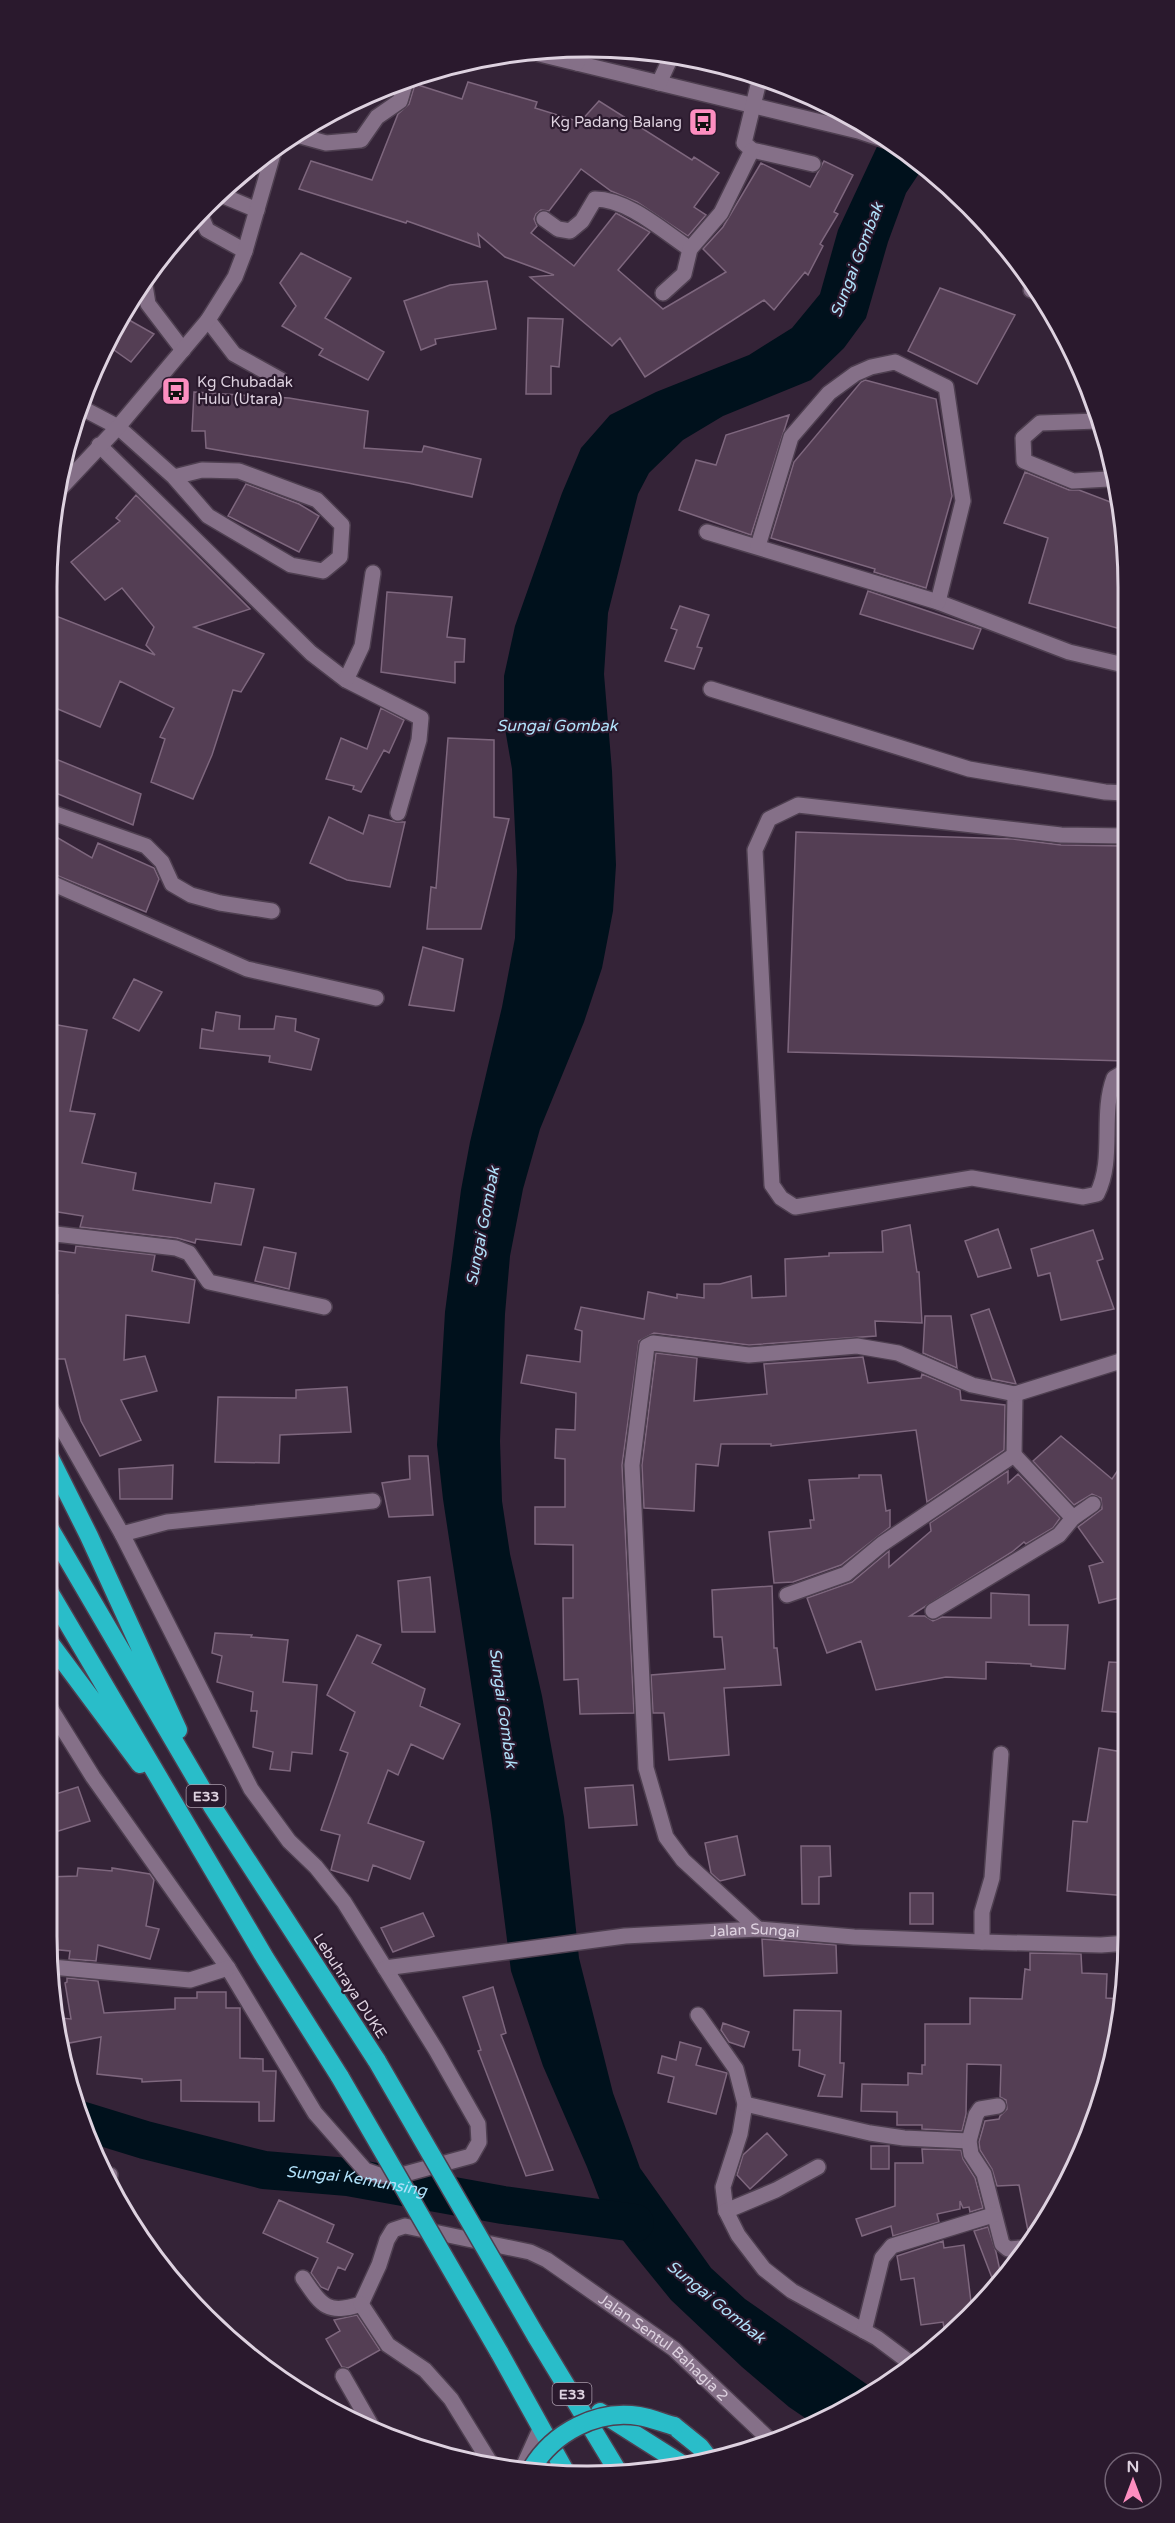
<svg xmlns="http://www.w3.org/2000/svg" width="1175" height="2523" viewBox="0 0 1175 2523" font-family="'Varela Round',sans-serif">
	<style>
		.water { fill: #00111c }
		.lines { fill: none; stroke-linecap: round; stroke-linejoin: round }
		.river { stroke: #00111c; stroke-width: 38 }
		.building { fill: #543e54; stroke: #7e677e; stroke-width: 1.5 }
		.minor-casing { stroke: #4e3f50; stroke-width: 18 }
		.highway-casing { stroke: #4e3f50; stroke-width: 21 }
		.minor { stroke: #857088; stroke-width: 15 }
		.highway { stroke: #29bdc9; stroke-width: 18 }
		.highway-bridge-casing { stroke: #4e3f50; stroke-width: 21; stroke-linecap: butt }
		.highway-bridge { stroke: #29bdc9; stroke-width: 18 }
		.labels { text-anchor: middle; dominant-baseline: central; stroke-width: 4.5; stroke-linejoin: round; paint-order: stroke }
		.shield { fill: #2a192d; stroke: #a89aaa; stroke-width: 1.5 }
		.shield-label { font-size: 14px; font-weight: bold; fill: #ded2e0 }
		.poi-label { font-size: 15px; fill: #ded2e0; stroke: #2a192d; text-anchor: end }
		.street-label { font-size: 15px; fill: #ded2e0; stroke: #2a192d }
		.water-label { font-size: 16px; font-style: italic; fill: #b1e2fb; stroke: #2a192d }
		.rim { fill: none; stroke: #ded2e0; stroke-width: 3 }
	</style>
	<rect width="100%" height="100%" fill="#342337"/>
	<!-- water -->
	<path class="water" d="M881,138L917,158L924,166L906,193L888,242L866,318L844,348L811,380L723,416L683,440L649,473L638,494L608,613L604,674L612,771L616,865L613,911L602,968L584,1022L540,1129L523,1189L510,1256L505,1314L500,1441L502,1501L510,1554L542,1696L564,1817L579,1958L613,2093L640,2168L711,2268L745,2299L875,2390L858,2404L814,2424L789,2407L742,2367L671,2300L632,2252L608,2221L587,2167L543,2066L511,1971L491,1815L443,1499L437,1445L445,1312L461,1190L470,1142L502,1007L515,938L517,871L512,769L504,723V676L515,626L562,493L581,448L610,415L656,392L749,355L792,328L820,294L838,230Z"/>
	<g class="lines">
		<!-- river -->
		<path class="river" id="s1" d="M80,2120L145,2140L264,2170L348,2177L503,2205L635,2223"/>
	</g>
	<!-- building -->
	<path class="building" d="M468,82L537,102L535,108L580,122L599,101L692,160L694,157L719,173L694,207L706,215L688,236L637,202L611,191L581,169L549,211L541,210L536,214L534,219L537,226L531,233L574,266L616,213L650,232L618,270L663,309L726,272L703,249L723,227L761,163L810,187L824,161L853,175L834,212L838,214L820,244L823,246L808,275L805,272L774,310L764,300L645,377L620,338L612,346L530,277L554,275L505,257L478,234L480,247L407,221L406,223L299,189L311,161L372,180L398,114L409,104L415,84L462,99Z
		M301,253L351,278L325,318L384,352L368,380L319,355L323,349L282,326L296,306L280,283Z
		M487,281L496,329L435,339L436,344L421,350L404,301L450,285Z
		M940,288L1015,315L977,384L908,351Z
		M122,316L154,334L131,362L107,345Z
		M528,318L563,319L559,367L551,366V394H526Z
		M865,380L936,399L952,496L926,588L874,572L875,569L771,538L794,462L861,382Z
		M194,392L289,398L368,411L364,448L422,452L424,446L481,459L472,497L408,483L206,448L205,431H192Z
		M789,415L751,535L679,510L696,460L716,465L726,435Z
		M1025,472L1069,490H1079L1121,506L1124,517V630L1029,603L1048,538L1004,523Z
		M246,484L299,504L319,516L299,552L228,516Z
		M136,495L250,609L194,627L264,654L241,692L233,690L212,755L193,799L151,782L165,739L160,737L174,708L120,681L100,727L46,704V612L155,655L146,645L154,627L122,588L105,600L71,562L120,521L116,518Z
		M868,591L981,629L973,649L860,614Z
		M387,592L452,597L447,637L465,639L464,662H455V683L381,672Z
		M680,606L709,615L697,647L702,648L694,669L665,661L677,630L671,628Z
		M381,708L404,720L389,753L384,750L361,792L353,789L354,786L326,779L341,738L367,749Z
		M448,738L494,740V817L509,819L481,929H427L431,887L436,888Z
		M46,755L141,794L133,825L46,789Z
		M369,815L396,822H405L390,887L347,880L310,863L329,817L363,834Z
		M46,831L92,858L98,843L154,868L159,879L146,912L46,871Z
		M796,832L1013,839L1061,845L1125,846L1126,1061L788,1052Z
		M423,947L463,959L454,1011L409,1005Z
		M134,979L162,992L139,1031L113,1018Z
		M216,1012L240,1016L239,1029H274L276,1016L296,1019L295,1031L319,1039L311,1070L269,1062L270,1056L200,1048L202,1029L213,1031Z
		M46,1023L87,1030L70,1111L95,1114L82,1163L136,1173L133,1190L211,1203L215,1183L254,1189L241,1245L196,1239L195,1243L177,1238L80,1227L83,1216L46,1210Z
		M910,1225L917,1272H919L922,1323L875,1321L876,1336L749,1345L654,1333L639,1341L622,1465L634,1713L580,1714L578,1679L564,1680L563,1598H573V1545L535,1544V1507H565V1459L555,1458L556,1429L575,1430L576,1393L521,1383L527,1355L580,1362L582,1331L575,1329L581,1307L644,1319L648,1292L677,1298V1294L704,1298V1284H720L751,1276L752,1298L786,1296L785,1259L829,1256V1253L883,1252L882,1231Z
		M998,1229L1011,1268L978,1277L965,1241Z
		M1093,1230L1103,1259L1097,1261L1114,1309L1061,1320L1050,1273L1038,1276L1031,1249Z
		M76,1246L155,1255L152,1271L195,1280L189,1323L126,1315L124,1360L145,1356L157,1391L121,1400L141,1440L100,1456L81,1421L65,1359H57L58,1295L46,1293V1249L75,1253Z
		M264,1247L296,1253L289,1289L255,1281Z
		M989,1309L1016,1384L992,1379L971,1315Z
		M925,1316H951L957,1368L923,1353Z
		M656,1353L697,1358L694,1401L767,1394L764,1364L863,1357L868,1383L921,1378L922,1374L960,1390L961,1400L1005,1405L1004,1450L927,1502L916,1430L771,1446V1444H721L718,1466L696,1464L694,1511L644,1508L642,1465Z
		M347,1387L351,1432L280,1435L279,1463L215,1462L218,1397L296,1398V1390Z
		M1061,1436L1112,1479L1127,1457V1596L1099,1603L1089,1566L1103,1562L1078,1527L1102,1509L1101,1498L1092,1494L1074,1505L1033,1461Z
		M409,1456H428L433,1515L389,1517L382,1483L410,1479Z
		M173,1465L172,1499H120L119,1469Z
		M1008,1471V1483L1018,1474L1060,1518L1053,1528L1026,1544L1024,1542L1012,1552L910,1616H925L933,1621L942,1617L991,1618V1593L1029,1595V1625H1068L1065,1669L1031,1666V1664L986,1662V1679L946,1677L876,1690L861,1641L827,1653L807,1598L852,1582L889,1551V1567L931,1531L930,1523Z
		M859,1475H881L886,1511L890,1510V1527L841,1565L793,1582L774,1583L769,1532L811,1528L810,1520H814L809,1480L859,1478Z
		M430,1577L435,1632H402L398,1581Z
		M772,1586L774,1648H777L781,1685L724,1688L729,1755L669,1760L664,1713H653L651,1675L725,1669L722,1637H714L712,1590Z
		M215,1633L252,1635L251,1637L288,1640L283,1682L317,1685L312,1754L292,1752L290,1771L270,1769L273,1752L253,1747L257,1711H251L253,1692L217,1682L222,1656L212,1653Z
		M357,1635L381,1645L372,1663L425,1689L420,1706L460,1724L443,1759L411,1744L398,1775L388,1770L368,1823L424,1842L410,1879L373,1865L368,1881L331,1870L340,1835L321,1830L348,1753L340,1750L355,1712L327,1695Z
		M1109,1662L1128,1663V1713L1102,1711Z
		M1099,1748L1128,1753V1826L1125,1862H1128V1896L1067,1891L1073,1821L1087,1822Z
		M633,1785L637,1825L589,1828L585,1788Z
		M78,1787L90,1821L46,1835V1797Z
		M737,1836L745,1875L720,1881L711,1873L705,1843Z
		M801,1846H830L831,1876L819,1877V1904H802Z
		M78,1868L112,1871V1868L150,1874L154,1880L146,1926L159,1929L150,1959L98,1945L96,1961L69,1959L70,1951L49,1949L46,1935V1877L77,1876Z
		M910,1893H933V1924H910Z
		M423,1913L434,1936L393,1952L381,1928Z
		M762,1939L836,1945L837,1973L764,1976Z
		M1030,1953L1081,1954L1082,1973L1107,1974L1106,1998L1122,1999L1118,2041L1087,2142L1029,2236L1019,2185L997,2186L992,2169L980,2150L979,2142L985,2121L999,2119L1000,2116L1007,2109L1006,2100L1000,2097L1001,2065L967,2064L966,2114L962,2131L922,2129V2125H897V2112L861,2111L862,2084L908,2085V2073L922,2074V2065H925V2024H970V1998L1022,1999L1025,1969L1030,1970Z
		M67,1978L98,1981L104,2013L175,2009V1998H197V1992H226V2008H240V2058L263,2059V2071H276L274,2121H259V2102L181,2101V2080L142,2082V2079L97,2074L101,2037L64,2044L60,2018L71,2019L65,1983L67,1982Z
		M493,1987L506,2033L501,2035L553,2170L526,2176L478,2051L481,2050L463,1997Z
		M794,2010L841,2011L840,2063H844L842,2097L818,2096L825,2075L799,2066L800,2050H793Z
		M723,2023L749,2032L744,2047L729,2042L721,2030Z
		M680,2042L701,2048L696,2065L727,2073L716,2114L668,2102L674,2077L658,2073L662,2056L676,2060Z
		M767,2133L787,2155L750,2189L737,2175L743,2155Z
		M871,2146H889V2169H871Z
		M922,2149L961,2150L963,2159L975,2178L983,2208L970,2212L969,2207L963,2208L960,2201V2209L937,2214L939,2222L893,2236L891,2226L862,2236L856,2219L895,2206V2163H923Z
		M279,2200L334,2225L327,2242L353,2254L345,2270L338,2267L328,2290L321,2287L311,2273L318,2258L263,2233Z
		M988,2227L996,2252L1002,2280L994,2283L974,2231Z
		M943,2241L944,2248L964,2245L972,2310L945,2333L943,2322L921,2325L914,2278L901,2280L897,2256Z
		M357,2315L380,2350L348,2368L342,2367L326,2339L340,2331L334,2320Z"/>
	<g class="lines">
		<!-- minor casing -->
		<g class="minor-casing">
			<g id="minor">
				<path d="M531,52L858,131L888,141"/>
				<path d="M577,63L581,47"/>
				<path d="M760,77L744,143L752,150L813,164"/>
				<path d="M659,83L672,55"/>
				<path d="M293,134L326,143L361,140L377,117L400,101L406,81"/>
				<path d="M215,197L221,195L257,210"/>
				<path d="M205,205L201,216L207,230L245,251"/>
				<path d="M544,219L558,229L570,231L582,221L595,199C628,199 663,231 690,249"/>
				<path d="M144,279L148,304L183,350"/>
				<path d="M1031,290L1032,286"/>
				<path d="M663,293L684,274L690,249L721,213L752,150"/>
				<path d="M208,320L234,354L281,380"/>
				<path d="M80,407L118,427L174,477L208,516L291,565L323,571L340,557L342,525L317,500L239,471L202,470L174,477"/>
				<path d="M1098,421L1040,423L1023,438L1024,461L1073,481L1109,479L1113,476"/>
				<path d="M99,445L311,653L346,680L421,718L419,740L398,813"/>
				<path d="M56,493L118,427L208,320L235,277L245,251L275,147"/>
				<path d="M707,532L938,602L1069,652L1124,665"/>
				<path d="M758,546L791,437L829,393L855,374L871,367L895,362L946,387L963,501L938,602"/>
				<path d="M346,680L362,646L373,573"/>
				<path d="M711,689L969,769L1105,792L1125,793"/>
				<path d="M47,811L146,846L162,862L172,884L191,895L220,903L272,911"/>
				<path d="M1125,836L1061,835L798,805L769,819L755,850L772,1185L781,1198L795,1207L972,1178L1083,1197L1097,1194C1115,1159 1100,1115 1114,1078L1126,1071"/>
				<path d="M47,881L247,969L376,998"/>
				<path d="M47,1233L176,1248L189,1253L209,1282L324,1307"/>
				<path d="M1014,1455L1073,1518"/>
				<path d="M122,1534L167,1522L373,1501"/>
				<path d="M787,1595L846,1574L882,1544L1014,1455L1015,1394"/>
				<path d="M933,1611L1059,1535L1073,1518L1093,1504"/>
				<path d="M47,1703L93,1777L228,1968L315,2113L365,2170L379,2175L405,2174L471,2156L479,2142L478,2124L436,2050L344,1902L316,1867L289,1841L251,1789L122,1534L47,1402"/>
				<path d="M758,1929L683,1860L666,1837L646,1768L632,1465L647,1346L653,1343L749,1355L857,1346L898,1353L972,1385L1015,1394L1127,1359"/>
				<path d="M982,1942V1912L992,1878L1001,1754"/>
				<path d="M52,1967L190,1980L228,1968"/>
				<path id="s2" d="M385,1968L625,1936L758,1929L854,1937L982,1942L1101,1945L1128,1943"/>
				<path d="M698,2015L736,2069L745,2104L740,2134L723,2187L726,2211L738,2235L764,2269L792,2291L877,2338L909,2362"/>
				<path d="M745,2104L870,2133L904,2138L969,2141"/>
				<path d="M998,2106L980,2109L976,2115L969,2141L971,2154L984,2174L1002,2244L1008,2249L1021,2248"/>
				<path d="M105,2174L110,2175L109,2183"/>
				<path d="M726,2211L776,2190L818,2167"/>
				<path id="s3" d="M303,2278C322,2306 327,2315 361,2304L379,2265L387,2240L393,2230L405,2226L530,2252L547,2260L674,2349L773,2443"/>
				<path d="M361,2304L388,2345L425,2370L451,2399L491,2464"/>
				<path d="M864,2331L882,2258L892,2246L993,2215"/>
				<path d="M343,2376L371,2425"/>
				<path d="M523,2467L541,2427"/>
			</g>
		</g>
		<!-- highway casing -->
		<g class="highway-casing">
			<path id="highway" d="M47,1452L89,1536L178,1730
				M47,1524L212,1806L377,2061
				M47,1588L265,1958L340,2077
				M47,1639L140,1764
				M536,2336L617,2470
				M499,2352L564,2469
				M600,2412L685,2466
				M674,2426L700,2447L710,2460"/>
		</g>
		<!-- minor -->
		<use href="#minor" class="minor"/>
		<!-- highway -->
		<use href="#highway" class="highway"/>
		<!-- highway-bridge casing -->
		<g class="highway-bridge-casing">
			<path id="highway-bridge" d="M377,2061L536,2336
				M340,2077L499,2352
				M532,2468C553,2433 597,2409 639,2416C651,2418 663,2423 674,2426"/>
		</g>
		<!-- highway-bridge -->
		<use href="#highway-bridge" class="highway-bridge"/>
	</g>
	<!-- icons -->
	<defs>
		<g id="bus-square" transform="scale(1.5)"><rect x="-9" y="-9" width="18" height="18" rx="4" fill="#fd8ec0" stroke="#2a192d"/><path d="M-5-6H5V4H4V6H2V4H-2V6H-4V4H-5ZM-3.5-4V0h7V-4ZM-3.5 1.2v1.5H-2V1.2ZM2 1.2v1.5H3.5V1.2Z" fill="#111"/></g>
	</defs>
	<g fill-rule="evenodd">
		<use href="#bus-square" x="703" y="122"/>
		<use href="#bus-square" x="176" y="391"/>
	</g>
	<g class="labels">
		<!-- shield labels -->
		<g class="shield">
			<rect x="186.5" y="1785" width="39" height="22" rx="4.5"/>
			<rect x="552.5" y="2383" width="39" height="22" rx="4.5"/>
		</g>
		<g class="shield-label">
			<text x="206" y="1796">E33</text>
			<text x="572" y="2394">E33</text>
		</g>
		<!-- poi labels -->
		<g class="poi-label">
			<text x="682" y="122">Kg Padang Balang</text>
			<text x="197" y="382" text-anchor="start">Kg Chubadak<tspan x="197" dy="17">Hulu (Utara)</tspan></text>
		</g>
		<!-- street labels -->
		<g class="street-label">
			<text stroke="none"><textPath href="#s2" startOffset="372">Jalan Sungai</textPath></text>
			<text transform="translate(350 1986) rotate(57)">Lebuhraya DUKE</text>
			<text stroke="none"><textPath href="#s3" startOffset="458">Jalan Sentul Bahagia 2</textPath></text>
		</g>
		<!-- water labels -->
		<g class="water-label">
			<text transform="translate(857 260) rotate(-69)">Sungai Gombak</text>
			<text x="557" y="726">Sungai Gombak</text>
			<text transform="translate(483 1226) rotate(-79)">Sungai Gombak</text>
			<text transform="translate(503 1708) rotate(82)">Sungai Gombak</text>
			<text stroke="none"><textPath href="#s1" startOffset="284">Sungai Kemunsing</textPath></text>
			<text transform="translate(716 2302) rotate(39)">Sungai Gombak</text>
		</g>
	</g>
	<!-- crop -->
	<path d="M0 0H1175V2523H0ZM587 57H588A530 530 0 0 1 1118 587V1936A530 530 0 0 1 588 2466H587A530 530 0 0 1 57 1936V587A530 530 0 0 1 587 57Z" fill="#2a192d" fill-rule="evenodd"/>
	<path class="rim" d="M587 57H588A530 530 0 0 1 1118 587V1936A530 530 0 0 1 588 2466H587A530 530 0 0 1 57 1936V587A530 530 0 0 1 587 57Z"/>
	<!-- north arrow -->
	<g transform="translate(1133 2481)"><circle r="28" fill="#2a192d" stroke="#726375" stroke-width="1.5"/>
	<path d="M0-4.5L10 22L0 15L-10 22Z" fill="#fd8ec0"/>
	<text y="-9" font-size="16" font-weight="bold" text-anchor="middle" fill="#ded2e0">N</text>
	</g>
</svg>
